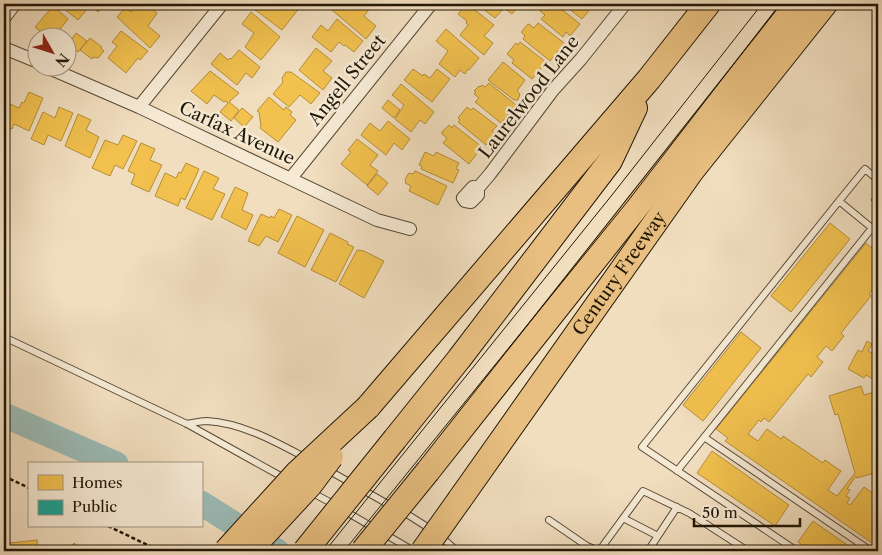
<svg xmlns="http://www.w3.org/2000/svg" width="882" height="555" viewBox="0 0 882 555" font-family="'Libre Caslon Text',serif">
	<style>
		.homes { fill: #f2c14e; stroke: #b48e38 }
		.public { fill: #17a398; stroke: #1a796c }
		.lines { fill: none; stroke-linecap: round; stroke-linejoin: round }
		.river { stroke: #9bbbb6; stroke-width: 25 }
		.service-casing { stroke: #564934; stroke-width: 8 }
		.minor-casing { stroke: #564934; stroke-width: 14 }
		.motorway-casing { stroke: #221706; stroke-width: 26 }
		.path { stroke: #221706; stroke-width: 2.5; stroke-dasharray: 4 2.5; stroke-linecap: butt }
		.service { stroke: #f6ead5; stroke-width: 6 }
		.minor { stroke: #f6ead5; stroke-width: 12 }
		.motorway { stroke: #e8bf80; stroke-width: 24 }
		.tram { stroke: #221706; stroke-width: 1 }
		.motorway-bridge-casing { stroke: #221706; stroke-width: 26; stroke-linecap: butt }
		.motorway-bridge { stroke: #e8bf80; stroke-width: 24 }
		.labels { text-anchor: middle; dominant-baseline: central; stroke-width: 5; stroke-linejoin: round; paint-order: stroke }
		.street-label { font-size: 18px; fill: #221706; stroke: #f6ead5 }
	</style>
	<rect width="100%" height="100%" fill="#f1debf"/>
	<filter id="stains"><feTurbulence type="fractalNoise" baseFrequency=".004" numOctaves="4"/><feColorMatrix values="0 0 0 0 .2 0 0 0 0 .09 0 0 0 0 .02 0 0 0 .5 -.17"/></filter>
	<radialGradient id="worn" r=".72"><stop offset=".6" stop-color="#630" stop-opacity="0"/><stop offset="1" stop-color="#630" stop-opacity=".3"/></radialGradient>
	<!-- homes -->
	<path class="homes" d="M58,4H105L98,12L91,6L89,9L88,8L78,20Z
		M137,4H146L157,13L148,26L160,36L150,48L117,17L125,8L131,12Z
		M152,4H169L164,10Z
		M258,4H276L279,6L281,4H296L300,7L282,30L254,9Z
		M325,4H373L364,16L376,26L366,39Z
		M467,4L494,25L484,36L493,43L484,55L460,35L468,25L466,23L467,21L458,14Z
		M477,4H520L512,14L504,8L495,18Z
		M543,4H555L580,24L570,36L566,32L563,37L541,19L545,15L540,11Z
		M563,4H591L589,6L591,8L582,19Z
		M53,6L68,19L53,38H48L35,27Z
		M251,12L280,37L261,60L245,47L254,33L242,24Z
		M337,19L363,41L354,52L345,45L344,46L339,42L331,52L312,37L321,25L328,31Z
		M538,23L564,43L550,61L523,39L525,36L522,33V31L527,25L529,24L534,28Z
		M446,29L479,58L469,70L468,69L465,74L460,70L455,77L439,64L448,51L436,41Z
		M121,31L148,51L140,60L138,58L126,73L108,58L117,46L112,42Z
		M76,33L87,41L78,52L68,44Z
		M90,38L102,47L101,48L104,51L98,58L93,57L92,59L80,50Z
		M520,42L546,62L532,79L512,63L514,60L507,54L516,43L518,45Z
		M316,48L332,61L323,71L332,78L323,90L299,70Z
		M239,50L260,67L252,78L246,73L237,85L211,64L220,53L228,60L230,58L231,59Z
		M503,62L525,80L517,91L520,94L518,100H514L488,80Z
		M413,69L423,76L424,74L430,78L437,69L450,79L432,102L404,80Z
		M210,71L239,93L229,102L239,110L231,121L220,112L228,103L225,101L224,102L214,95L207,104L191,91Z
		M286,72H291L320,93L311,104L300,95L289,107L273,94L283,82L282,78Z
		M489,83L516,105L501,123L475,102L479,98L474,94L476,92L474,91L479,86L480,87L482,85L485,87Z
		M401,84L434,112L425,124L420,120L411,132L395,119L404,105L392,95Z
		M29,92L43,98L29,131L14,124L12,129L4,126V113L8,103L19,108L22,102L24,103Z
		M269,97L284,110L286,107L292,112L290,115L296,120L278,142L260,128L261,126L259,112L257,111Z
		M388,100L400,110L394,118L382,108Z
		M59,107L73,113L61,141L48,135L44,145L31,139L43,112L55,118Z
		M467,107L471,110L473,108L476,110L497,126L492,131L495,133L486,145L458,122L460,120L458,118Z
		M242,108L253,117L244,127L234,118Z
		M78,114L91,120L86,130L99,137L90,158L65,146Z
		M388,121L410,139L402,150L394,143L386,155L361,135L370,123L380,131Z
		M449,125L452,128L454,125L482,147L469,164L443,143L447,138L442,134V132Z
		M123,135L137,141L123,169L115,165L110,176L92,168L105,140L118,145Z
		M357,139L378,155L370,165L378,171L367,185L341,164L351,152L348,150Z
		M141,143L155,149L150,160L162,165L149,192L131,184L135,174L128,171Z
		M425,152L434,156L436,152L459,163L456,169L459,170L453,183L421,169L422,166L419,165Z
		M186,163L199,169L185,200L181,198L178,206L155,196L165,173L176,178L179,172L181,173Z
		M204,171L219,178L213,189L225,194L212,220L186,208Z
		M415,171L447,186L438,205L409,191L411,186L405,183L406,181L405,180L408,174L410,173L413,174Z
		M377,174L388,183L378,195L367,186Z
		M235,187L248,193L242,210L253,215L246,230L221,217Z
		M279,209L292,215L278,242L266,236L259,246L248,241L261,214L270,218L271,216L274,218Z
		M297,216L324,230L305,267L278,253Z
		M830,223L850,239L791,312L771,296Z
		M330,233L348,242L347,244L354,247L336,282L311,270Z
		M866,243L877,252L878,250V282L869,294L871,296L841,333L844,336L832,351L826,346L817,357L823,362L811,377L808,374L769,422L764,418L761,422L759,420L748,434L758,441L767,429L781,439L783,436L823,463L825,460L841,471L828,490L837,496L855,473L838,414L835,415L829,396L861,386L864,395L878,391V472L857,478L856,476L847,489L850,490L846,496L850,498L847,503L850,505L864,487L878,497L876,504L878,506V547L725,441L728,438L716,429Z
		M357,250L364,251L384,261L364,298L339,284Z
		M741,332L761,348L703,421L683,405Z
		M867,341L872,344L868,351L876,355L878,351V382L866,375L864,378L848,369L858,350L862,352Z
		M712,451L789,505L775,526L697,473Z
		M813,521L856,551H811L798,542Z
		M37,540L38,551H11L10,543Z
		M74,543L85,551H66Z"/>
	<!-- public -->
	<path class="public" d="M878,191V207L871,200Z"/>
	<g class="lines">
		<!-- river -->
		<path class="river" d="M4,415L116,464
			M201,503L277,551"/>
		<!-- service casing -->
		<g class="service-casing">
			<path id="service" d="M839,201L865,169L878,180
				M4,337L187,424L286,479
				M187,424C193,423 200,421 207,421C242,423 276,442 306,458
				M704,437L871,551
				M328,470L393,507
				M677,471L872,228
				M311,492L335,505
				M343,510L414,551
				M402,511L432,530
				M623,518L658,536
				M549,520L587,546L599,551
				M440,536L457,551
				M599,551L643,491L689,513L748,551
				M648,551L677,507
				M797,551L642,447L839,201L878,233"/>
		</g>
		<!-- minor casing -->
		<g class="minor-casing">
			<path id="minor" d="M4,18L15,4
				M4,48L38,62
				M49,68L139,107L377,220L410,229
				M139,107L222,4
				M291,178L431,4
				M478,188L473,187L463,198L465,201L471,202L478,195V188L490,174L553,90L581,59L625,4"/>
		</g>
		<!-- motorway casing -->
		<g class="motorway-casing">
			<g id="motorway">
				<path d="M368,407L649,79L708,4"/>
				<path d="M395,439L459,359L610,161L635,108"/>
				<path d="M428,471L797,4"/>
				<path id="s1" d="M460,499L691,172L825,4"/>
			</g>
		</g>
		<!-- path -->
		<path class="path" d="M4,476L29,488
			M108,526L160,551"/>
		<!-- service -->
		<use href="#service" class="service"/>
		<!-- minor -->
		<use href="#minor" class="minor"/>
		<!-- motorway -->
		<use href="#motorway" class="motorway"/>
		<!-- tram -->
		<path class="tram" d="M325,551L612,195L762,4
			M344,551L628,201L780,4"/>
		<!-- motorway-bridge casing -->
		<g class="motorway-bridge-casing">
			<path id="motorway-bridge" d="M226,551L297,473L368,407
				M249,551L310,485L331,457
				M305,551L395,439
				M363,551L428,471
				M423,551L460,499"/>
		</g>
		<!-- motorway-bridge -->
		<use href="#motorway-bridge" class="motorway-bridge"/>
	</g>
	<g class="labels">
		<!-- street labels -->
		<g class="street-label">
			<text transform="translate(347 80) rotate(-51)">Angell Street</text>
			<text transform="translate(529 97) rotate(-52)">Laurelwood Lane</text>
			<text transform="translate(237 133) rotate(25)">Carfax Avenue</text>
			<text stroke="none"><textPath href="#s1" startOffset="276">Century Freeway</textPath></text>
		</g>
	</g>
	<!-- margin -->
	<rect width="882" height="555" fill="none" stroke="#f1debf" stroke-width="20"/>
	<rect x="5" y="5" width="872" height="545" fill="none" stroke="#221706" stroke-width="2.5"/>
	<rect x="10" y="10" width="862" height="535" fill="none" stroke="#221706"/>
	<!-- legend -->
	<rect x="28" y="462" width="175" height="65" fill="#f6ead5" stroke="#a19682"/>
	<rect x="38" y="475" width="25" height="15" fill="#f2c14e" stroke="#a19682"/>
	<text x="72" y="488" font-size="15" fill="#221706">Homes</text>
	<rect x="38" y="500" width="25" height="15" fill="#17a398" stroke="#a19682"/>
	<text x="72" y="512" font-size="15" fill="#221706">Public</text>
	<!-- north arrow -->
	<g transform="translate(52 52) rotate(129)"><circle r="24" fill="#f6ead5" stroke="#a19682"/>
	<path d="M0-4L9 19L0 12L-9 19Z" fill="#8f2418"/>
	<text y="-8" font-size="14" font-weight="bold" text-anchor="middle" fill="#221706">N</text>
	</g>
	<!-- scale -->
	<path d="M694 518v8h106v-8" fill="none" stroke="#221706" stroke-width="2.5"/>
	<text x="702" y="518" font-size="15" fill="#221706" stroke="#f6ead5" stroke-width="4" paint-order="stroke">50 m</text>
	<rect width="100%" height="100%" filter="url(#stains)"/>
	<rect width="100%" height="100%" fill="url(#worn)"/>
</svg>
